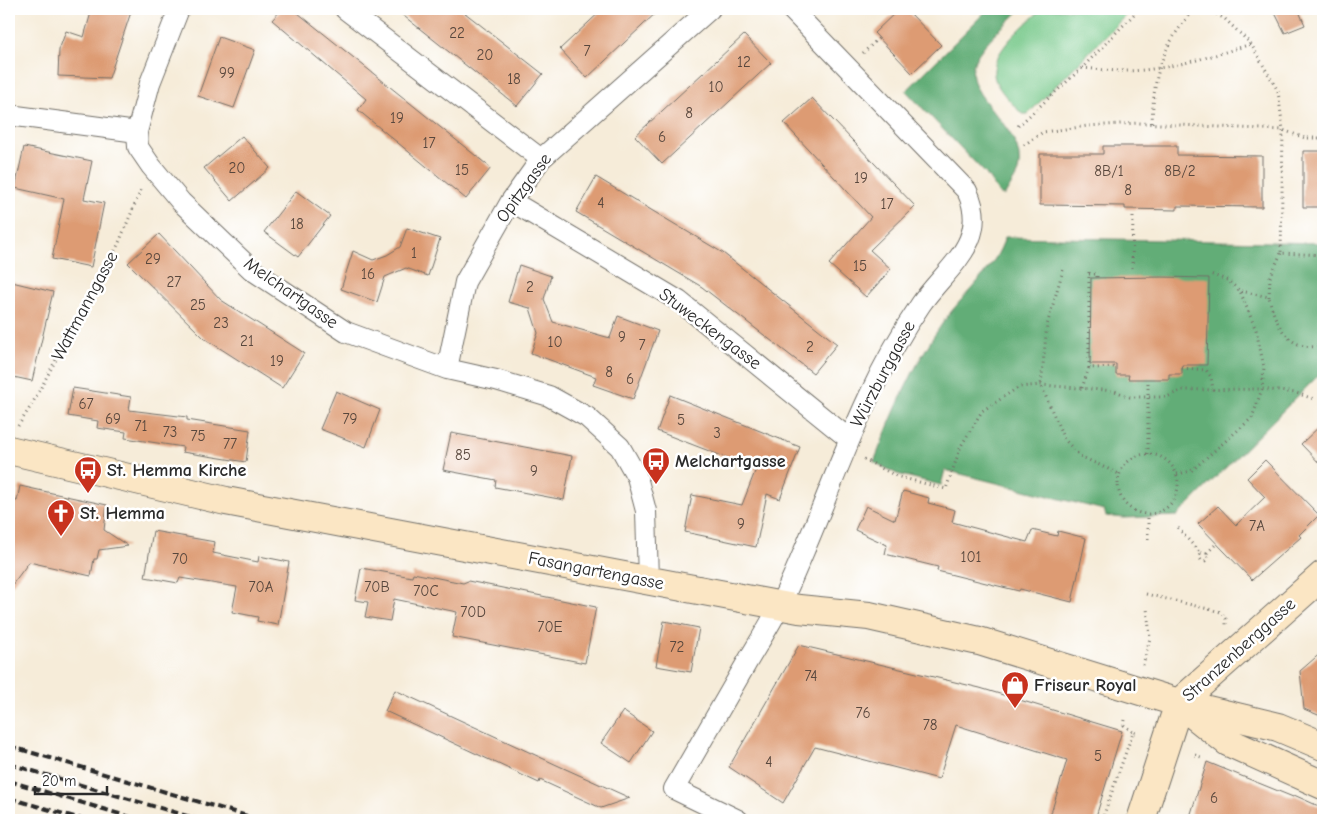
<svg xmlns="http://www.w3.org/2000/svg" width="1332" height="829" viewBox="0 0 1332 829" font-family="'Comic Neue',sans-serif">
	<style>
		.green { fill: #78c98b; stroke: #527a5b }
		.forest { fill: #62ad77; stroke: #466c51 }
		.building { fill: #dd9b73 }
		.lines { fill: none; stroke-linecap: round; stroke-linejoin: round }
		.street-casing { stroke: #726f68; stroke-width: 22 }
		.secondary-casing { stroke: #726f68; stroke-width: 30 }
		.path { stroke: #726f68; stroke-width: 3; stroke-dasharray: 1 4; stroke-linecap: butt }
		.street { stroke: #fff; stroke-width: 20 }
		.secondary { stroke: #fbe6c4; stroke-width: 28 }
		.rail { stroke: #2b2b2b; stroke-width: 4; stroke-dasharray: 8 4; stroke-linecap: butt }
		.labels { text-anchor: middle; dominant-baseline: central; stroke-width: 5; stroke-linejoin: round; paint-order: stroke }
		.number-label { font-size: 15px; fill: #58473d }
		.street-label { font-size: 18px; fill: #2b2b2b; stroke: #fff }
		.poi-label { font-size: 18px; font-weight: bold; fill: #2b2b2b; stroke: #fff; text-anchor: start }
	</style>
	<rect width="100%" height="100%" fill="#fff"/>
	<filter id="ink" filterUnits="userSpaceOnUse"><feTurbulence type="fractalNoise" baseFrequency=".02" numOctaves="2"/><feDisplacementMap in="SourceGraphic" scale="10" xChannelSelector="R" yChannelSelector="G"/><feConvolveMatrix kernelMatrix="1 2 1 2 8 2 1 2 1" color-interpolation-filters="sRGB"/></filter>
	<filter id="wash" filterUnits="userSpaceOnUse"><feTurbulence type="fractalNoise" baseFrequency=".0096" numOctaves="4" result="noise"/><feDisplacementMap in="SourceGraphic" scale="20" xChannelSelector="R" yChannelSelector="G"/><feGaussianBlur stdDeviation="1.12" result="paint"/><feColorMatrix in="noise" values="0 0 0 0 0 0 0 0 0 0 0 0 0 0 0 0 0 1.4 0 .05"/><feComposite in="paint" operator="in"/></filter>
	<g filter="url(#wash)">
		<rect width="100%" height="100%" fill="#f6ecd9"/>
		<!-- green -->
		<path class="green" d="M1042,9L1131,10L1028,114H1022C1014,105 1003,95 997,84C982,57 1025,25 1042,9Z"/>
		<!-- forest -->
		<path class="forest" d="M988,9H1021C1008,23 983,42 975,60C958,98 1030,126 1018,172C1015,180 1009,187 1005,195H1000L986,174L906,91Z
			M1005,237L1323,243V371L1177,516L1124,518L1106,516L1104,510L945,470L941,485L897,474L874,462C893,412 913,365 944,321C964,293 995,270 1005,237Z"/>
		<g id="blocks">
			<!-- building -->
			<path class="building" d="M92,9H132L109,78L58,76L59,50L66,31L84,37Z
				M282,9H293L491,168L466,199L358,110L366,99L272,20Z
				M395,9H460L543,74L517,106Z
				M603,9H660L587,78L560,49Z
				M899,9H906L941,45L912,73L874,33Z
				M1273,9H1298L1305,25L1285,33Z
				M744,35L771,63L662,164L635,136Z
				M219,37L255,50L234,108L198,96Z
				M812,98L915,206L870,250L891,269L866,297L829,264L871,217L784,123Z
				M242,136L270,168L232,201L204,168Z
				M1103,146H1177V155L1262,156V207L1177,206V210L1125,209V206L1040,205V154H1103Z
				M24,147L92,161L84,199L104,203L91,267L52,259L64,199L15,188Z
				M1303,151H1323V207H1303Z
				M596,177L723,253L837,344L813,373L702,287L576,212Z
				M296,191L330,216L298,257L264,232Z
				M407,228L440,239L428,276L406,268L385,277L377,302L341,289L353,251L373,260L387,255L400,247Z
				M159,234L221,300L304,353L282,388L204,338L128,263Z
				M519,265L551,276L544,299L553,322L610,338L618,316L658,331L633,399L593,385L596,377L531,353L538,333L530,308L508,302Z
				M1162,277L1209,278L1207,365H1182V374H1169V379H1128L1129,375H1116V364H1090L1091,278Z
				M12,282L53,292L32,381L9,376V294Z
				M73,388L131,397L129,410L187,417V420L250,430L246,462L182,452L183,447L125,438L126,432L97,428L98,421L68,416Z
				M336,391L380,410L366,447L320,429Z
				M670,395L800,447L780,499L767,494L756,547L685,532L692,495L742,505L756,469L657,431Z
				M1323,423V467L1301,444Z
				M451,433L572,456L564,500L495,487L496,480L443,470Z
				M1265,460L1319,515L1299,535L1301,537L1252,580L1198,524L1218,506L1236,525L1265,497L1247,478Z
				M20,486L107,505L104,530L128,546L99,550L97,559H94L91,576L29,562L9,589V509L11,500L17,501Z
				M903,491L929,498L928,503L955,510L952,522L1027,542L1032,530L1057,536L1058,531L1086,538L1072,602L1020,589L1019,591L937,571L938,567L885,554L887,545L855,530L866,506L895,520Z
				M153,531L215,542L213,553L258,562L259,556L289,562L278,625L257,621L258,617L232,612L237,587L180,578L178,583L145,577Z
				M361,568L412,577L413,573L463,583L468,581L596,607L585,663L452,637L457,612L394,599L390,621L365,617L368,602L355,600Z
				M664,621L699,628L691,672L656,666Z
				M799,645L980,688L1122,731L1095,820H1049L1067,760L956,725L939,779L815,747L783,803L729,767Z
				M1323,651V717L1304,709L1300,671Z
				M395,690L559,766L630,798L601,808L540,780L539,783L385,711Z
				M623,711L652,731L631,763L601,743Z
				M1207,762L1293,797L1294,795L1323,808V820H1189Z"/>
		</g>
	</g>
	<g filter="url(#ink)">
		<use href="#blocks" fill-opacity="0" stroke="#726f68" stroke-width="1"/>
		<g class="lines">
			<!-- street casing -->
			<g class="street-casing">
				<path id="street" d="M179,9L150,83L137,132L138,147L151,166L181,202L252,270L346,332L447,369L496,380L549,396L587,417L620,447L637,477L646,511L648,580
					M345,9L541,159
					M9,115L137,132
					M511,201L679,301L849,439
					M447,369L465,282L511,201L541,159L710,9
					M738,820L674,789C698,747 722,706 746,664C757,645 770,625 780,605C828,505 857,397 921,304C946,268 991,241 967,191L791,9"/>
			</g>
			<!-- secondary casing -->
			<g class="secondary-casing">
				<path id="secondary" d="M9,450L226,501L799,609L869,616L979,641L1179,703L1278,727L1323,746
					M1184,707L1228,742L1323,785
					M1141,820L1179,703L1323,575"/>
			</g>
			<!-- path -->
			<path class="path" d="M1208,9L1225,19L1251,44L1278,91L1283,130L1281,253L1323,255
				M863,53L879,38
				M1082,68C1096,69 1110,71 1124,71C1165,71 1213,56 1251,44
				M1152,123C1154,72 1161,49 1194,9
				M1018,126L1082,68L1139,9
				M1024,145L1043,132L1088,126L1138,123L1283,130L1305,138H1323
				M1132,268L1133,217
				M1063,270L1047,325L1041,385L1064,439L1080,456L1119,474
				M1089,274H1097V278
				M1241,291L1269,297C1275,325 1290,354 1323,345
				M1269,297L1270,277L1281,253
				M1089,368V269
				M1182,368L1206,370L1211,377L1213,390
				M1082,388L1089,368L1116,367
				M18,426L31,406L118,245L142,187
				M1118 484a30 30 0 1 1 60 0a30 30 0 1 1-60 0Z
				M1148,454V379
				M864,459L896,476L946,489L961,446L982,411L1019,387L1041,385L1115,391L1130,397H1167L1182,390L1262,389L1296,393L1314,399
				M1177,474L1191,471L1252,418L1262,389L1264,367L1256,330L1240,291L1227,280L1210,274
				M1178,528L1200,553L1199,557L1201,560L1205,561L1208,558L1207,553H1200
				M1148,539V514
				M1207,553L1217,543
				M1146,594L1221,612L1226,619V626
				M1143,665L1150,638L1147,608
				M1125,720L1124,725L1133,732
				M1195,755L1204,758
				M1102,820L1133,732L1138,734"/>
			<!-- street -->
			<use href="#street" class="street"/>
			<!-- secondary -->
			<use href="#secondary" class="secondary"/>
			<!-- rail -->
			<path class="rail" d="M9,746L261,820
				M9,764L201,820
				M9,781L140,820
				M9,798L85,820"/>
		</g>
	</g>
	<!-- icons -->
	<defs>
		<g id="bus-pin" transform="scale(1.4375)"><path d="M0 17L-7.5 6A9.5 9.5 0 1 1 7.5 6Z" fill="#c8321e" stroke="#fff"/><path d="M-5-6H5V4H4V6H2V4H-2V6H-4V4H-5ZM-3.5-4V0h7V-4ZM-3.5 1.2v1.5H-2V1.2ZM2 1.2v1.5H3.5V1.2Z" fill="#fff"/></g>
		<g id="church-pin" transform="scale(1.4375)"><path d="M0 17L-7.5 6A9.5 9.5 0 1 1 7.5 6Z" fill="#c8321e" stroke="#fff"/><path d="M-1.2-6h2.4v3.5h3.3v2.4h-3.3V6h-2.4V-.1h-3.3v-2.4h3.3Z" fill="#fff"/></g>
		<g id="shop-pin" transform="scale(1.4375)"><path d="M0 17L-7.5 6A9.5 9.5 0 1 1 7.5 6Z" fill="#c8321e" stroke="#fff"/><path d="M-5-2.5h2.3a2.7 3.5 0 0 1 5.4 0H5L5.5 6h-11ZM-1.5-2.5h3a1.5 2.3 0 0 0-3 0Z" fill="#fff"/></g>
	</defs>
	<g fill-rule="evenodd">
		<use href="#bus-pin" x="656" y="461"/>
		<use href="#bus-pin" x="88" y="470"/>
		<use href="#church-pin" x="61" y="513"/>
		<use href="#shop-pin" x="1015" y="685"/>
	</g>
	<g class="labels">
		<!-- number labels -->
		<g class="number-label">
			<text x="457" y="33">22</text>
			<text x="587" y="51">7</text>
			<text x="485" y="55">20</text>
			<text x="744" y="62">12</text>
			<text x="227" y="73">99</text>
			<text x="514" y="79">18</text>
			<text x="716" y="87">10</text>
			<text x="689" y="113">8</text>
			<text x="397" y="118">19</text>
			<text x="662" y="137">6</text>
			<text x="429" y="143">17</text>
			<text x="237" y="168">20</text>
			<text x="462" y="170">15</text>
			<text x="1109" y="171">8B/1</text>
			<text x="1180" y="171">8B/2</text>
			<text x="861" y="178">19</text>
			<text x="1128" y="190">8</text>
			<text x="601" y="203">4</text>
			<text x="887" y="204">17</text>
			<text x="297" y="224">18</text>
			<text x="414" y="253">1</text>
			<text x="153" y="259">29</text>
			<text x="860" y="266">15</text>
			<text x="368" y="274">16</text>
			<text x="174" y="282">27</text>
			<text x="530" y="287">2</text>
			<text x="198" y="305">25</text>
			<text x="221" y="323">23</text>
			<text x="622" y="337">9</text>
			<text x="247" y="341">21</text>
			<text x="555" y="342">10</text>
			<text x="642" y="345">7</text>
			<text x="810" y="347">2</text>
			<text x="277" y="361">19</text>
			<text x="609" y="372">8</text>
			<text x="630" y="379">6</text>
			<text x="86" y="404">67</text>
			<text x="113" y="419">69</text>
			<text x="350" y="419">79</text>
			<text x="681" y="420">5</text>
			<text x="141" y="426">71</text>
			<text x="170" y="432">73</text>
			<text x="717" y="433">3</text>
			<text x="198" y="436">75</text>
			<text x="230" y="444">77</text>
			<text x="463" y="455">85</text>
			<text x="534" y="471">9</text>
			<text x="741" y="524">9</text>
			<text x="1257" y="526">7A</text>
			<text x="971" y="557">101</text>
			<text x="180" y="559">70</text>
			<text x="261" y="587">70A</text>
			<text x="377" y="587">70B</text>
			<text x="426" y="591">70C</text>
			<text x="473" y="612">70D</text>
			<text x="550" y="627">70E</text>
			<text x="677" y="647">72</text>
			<text x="811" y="676">74</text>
			<text x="863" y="713">76</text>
			<text x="930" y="725">78</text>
			<text x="1098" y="756">5</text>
			<text x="769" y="762">4</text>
			<text x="1214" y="798">6</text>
		</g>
		<!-- street labels -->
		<g class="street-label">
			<text transform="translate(524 188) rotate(-54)">Opitzgasse</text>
			<text transform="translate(291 293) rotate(35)">Melchartgasse</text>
			<text transform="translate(85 306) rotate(-62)">Wattmanngasse</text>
			<text transform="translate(710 329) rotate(37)">Stuweckengasse</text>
			<text transform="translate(883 374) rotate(-62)">Würzburggasse</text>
			<text transform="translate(596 571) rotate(11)">Fasangartengasse</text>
			<text transform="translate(1239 650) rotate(-42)">Stranzenberggasse</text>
		</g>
		<!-- poi labels -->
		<g class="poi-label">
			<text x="675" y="461">Melchartgasse</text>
			<text x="107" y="470">St. Hemma Kirche</text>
			<text x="80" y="513">St. Hemma</text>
			<text x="1034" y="685">Friseur Royal</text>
		</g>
	</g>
	<!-- margin -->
	<rect width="1332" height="829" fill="none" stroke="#fff" stroke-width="30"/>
	<!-- scale -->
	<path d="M35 786v8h72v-8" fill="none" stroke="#2b2b2b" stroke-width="2.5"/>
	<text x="42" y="786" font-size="15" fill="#2b2b2b" stroke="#ffffff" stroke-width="4" paint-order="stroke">20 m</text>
</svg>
